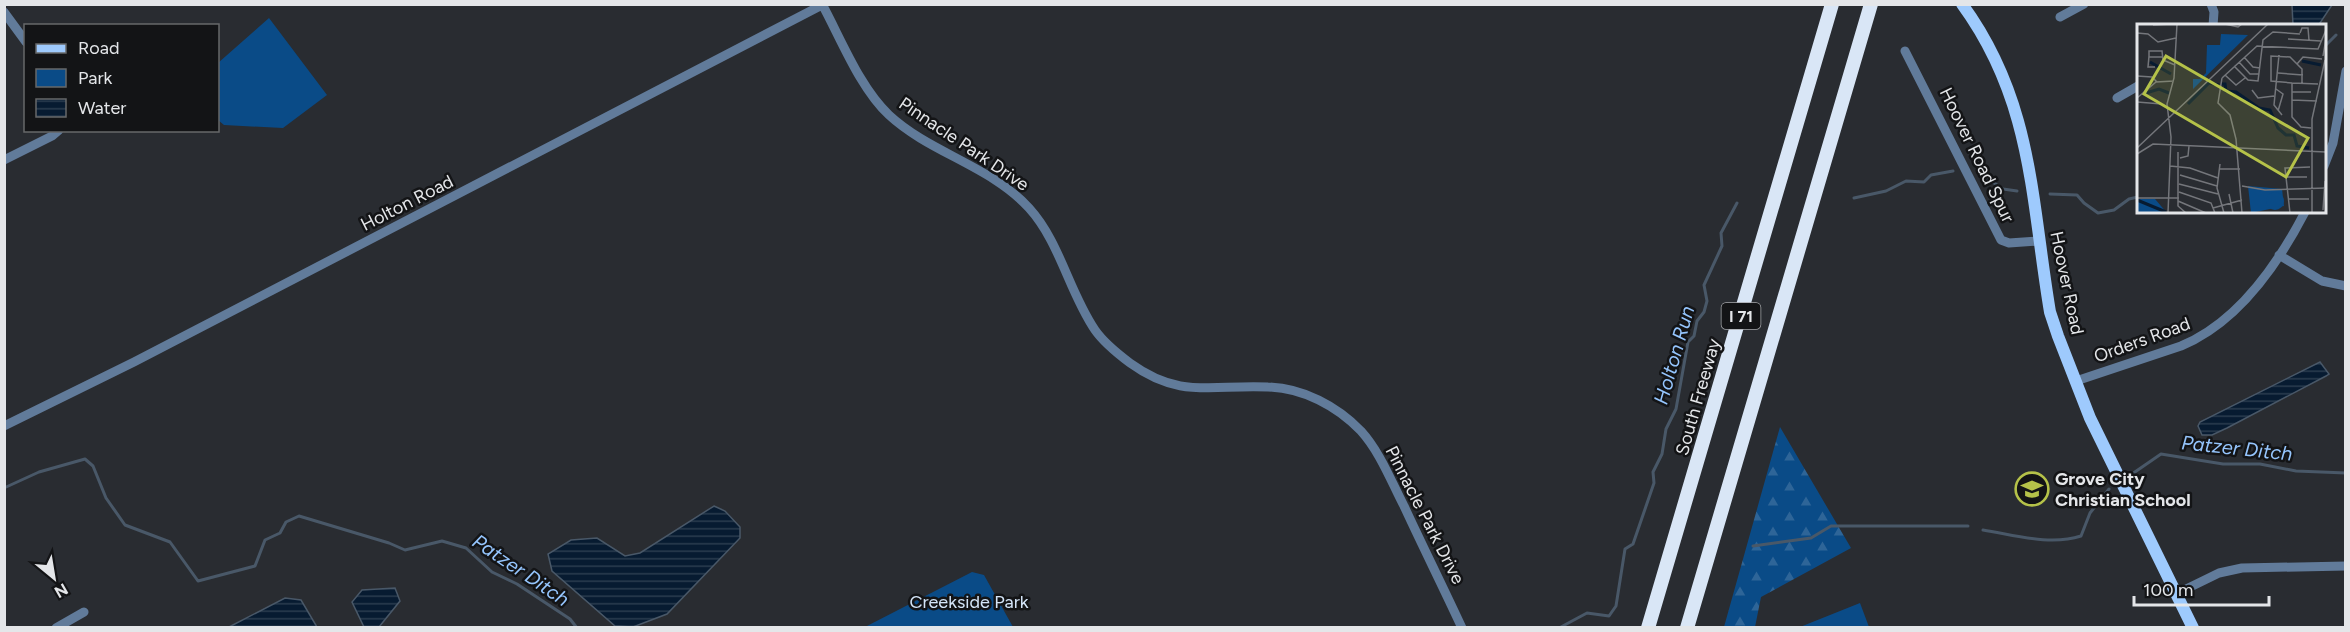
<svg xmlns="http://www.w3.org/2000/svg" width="2350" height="632" viewBox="0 0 2350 632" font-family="Figtree,sans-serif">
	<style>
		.green { fill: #0a4b87 }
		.forest { fill: url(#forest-firs) }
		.water { fill: url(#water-rules); stroke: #495868; stroke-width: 1.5 }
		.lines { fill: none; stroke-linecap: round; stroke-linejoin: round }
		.stream { stroke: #495868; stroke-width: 3 }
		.minor { stroke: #617b9a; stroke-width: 9 }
		.major { stroke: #9ecafd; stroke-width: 12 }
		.highway { stroke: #d9e6f6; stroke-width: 14 }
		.labels { text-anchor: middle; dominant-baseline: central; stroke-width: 5; stroke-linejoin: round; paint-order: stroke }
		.shield { fill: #131416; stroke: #a5a7aa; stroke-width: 1.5 }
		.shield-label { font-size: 16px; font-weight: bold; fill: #e4e6e9 }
		.street-label { font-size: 18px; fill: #e4e6e9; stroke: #131416 }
		.poi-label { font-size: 18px; font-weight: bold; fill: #e4e6e9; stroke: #131416; text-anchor: start }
		.park-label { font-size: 18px; fill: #d4e5f8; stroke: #131416 }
		.water-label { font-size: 20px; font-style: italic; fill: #95c5fd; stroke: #131416 }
		.inset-river { fill: none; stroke: #071b31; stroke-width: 3 }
		.inset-road { fill: none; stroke: #74767b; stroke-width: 1.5 }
		.view { fill: #b5c249; fill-opacity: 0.15; stroke: #b5c249; stroke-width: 3 }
		.inset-edge { fill: none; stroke: #e4e6e9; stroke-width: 3 }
	</style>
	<defs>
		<pattern id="forest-firs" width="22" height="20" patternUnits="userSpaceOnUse" patternTransform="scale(1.5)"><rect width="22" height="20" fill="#0a4b87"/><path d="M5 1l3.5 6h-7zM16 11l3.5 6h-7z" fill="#2e6598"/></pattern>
		<pattern id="water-rules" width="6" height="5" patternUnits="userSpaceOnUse" patternTransform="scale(1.5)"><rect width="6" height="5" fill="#071b31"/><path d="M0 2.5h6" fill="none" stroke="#2b3c4f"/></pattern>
	</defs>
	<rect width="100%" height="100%" fill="#292c31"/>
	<!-- green -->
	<path class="green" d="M269,18L327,95L283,128L224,125L218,120V63Z
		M972,572L984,575L1013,627H865Z
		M1860,603L1869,627H1800Z"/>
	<!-- forest -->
	<path class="forest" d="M1780,427L1851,548L1761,597L1755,627H1724Z"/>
	<!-- water -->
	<path class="water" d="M2292,5V4L2332,5L2318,26L2293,25Z
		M2320,362L2329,374L2326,376L2227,428L2212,435H2202L2198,426L2200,422Z
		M714,506L725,511L740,527V538L667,614L633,627L615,626L552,571L548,554L571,540L597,538L625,556L640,553Z
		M395,588L400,601L379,627H364L352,602L362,590Z
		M285,598L301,600L317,627H229Z"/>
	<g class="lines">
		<!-- stream -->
		<path class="stream" d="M2324,47L2336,35
			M1985,177L2003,189L2017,191
			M2050,194L2077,195L2084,203L2098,213L2114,210L2129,199L2138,197
			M1854,198L1886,191L1906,181L1924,182L1931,175L1953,171
			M2132,474L2161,454L2223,464H2260L2296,471L2346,473
			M4,488L39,472L85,459L93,466L106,498L125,525L170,542L198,581L255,566L265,540L280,533L286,522L299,516L389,543L405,550L442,541L466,548L492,572L517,584L570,619L577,628
			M1983,530C2015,535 2050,546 2081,536L2090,513L2109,489
			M1753,546L1811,538L1831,526H1968
			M1559,628L1587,613L1609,616L1616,606L1625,549L1633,544L1654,483L1653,472L1662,454L1666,429L1676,409L1688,342L1694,336L1697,321L1704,312L1707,301L1704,285L1722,246L1721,233L1737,203"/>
		<!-- minor -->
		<path class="minor" d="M822,4C841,39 860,88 889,115C930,153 991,166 1029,208C1060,242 1069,292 1095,330C1104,343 1118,354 1130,363C1181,400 1213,384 1268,387C1303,388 1337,406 1361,431C1380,452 1391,481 1404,506C1423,547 1443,587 1462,628
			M2211,4L2214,12L2213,26
			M4,12L26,42
			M2060,17L2084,4
			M1905,51L2001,240L2009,243L2039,241
			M2117,98L2138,86
			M4,160L52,136L59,130
			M2324,166L2333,143L2346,71
			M2279,255L2322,281L2346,286
			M2076,381L2181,346C2237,323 2278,264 2305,212
			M4,426L134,362L824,4
			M2176,594L2219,573L2242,568L2346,566
			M56,628L84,612"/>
		<!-- major -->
		<path class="major" d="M1962,4C2033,101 2031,199 2050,312L2058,336L2090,418L2193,628"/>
		<!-- highway -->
		<path class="highway" d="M1648,628L1832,4
			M1687,628L1871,4"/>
	</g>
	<!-- icons -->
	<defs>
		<g id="school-ring" transform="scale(1.725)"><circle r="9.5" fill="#131416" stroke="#b5c249" stroke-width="1.5"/><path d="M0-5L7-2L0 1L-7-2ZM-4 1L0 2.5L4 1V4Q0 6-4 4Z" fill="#b5c249"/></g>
	</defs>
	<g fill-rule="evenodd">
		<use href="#school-ring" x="2032" y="489"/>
	</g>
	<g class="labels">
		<!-- shield labels -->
		<rect class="shield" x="1721.5" y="303" width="39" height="26" rx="4.5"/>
		<g class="shield-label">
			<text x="1741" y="316">I 71</text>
		</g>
		<!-- street labels -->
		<g class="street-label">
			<text transform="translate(964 144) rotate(34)">Pinnacle Park Drive</text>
			<text transform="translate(1977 155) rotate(64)">Hoover Road Spur</text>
			<text transform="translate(407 203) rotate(-27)">Holton Road</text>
			<text transform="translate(2067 283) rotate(78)">Hoover Road</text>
			<text transform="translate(2142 340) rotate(-20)">Orders Road</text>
			<text transform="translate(1698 397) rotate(-74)">South Freeway</text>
			<text transform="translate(1425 515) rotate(63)">Pinnacle Park Drive</text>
		</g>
		<!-- poi labels -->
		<g class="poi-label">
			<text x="2055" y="479">Grove City<tspan x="2055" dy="21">Christian School</tspan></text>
		</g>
		<!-- park labels -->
		<g class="park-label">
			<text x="969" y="602">Creekside Park</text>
		</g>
		<!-- water labels -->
		<g class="water-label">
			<text transform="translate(1674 355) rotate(-74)">Holton Run</text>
			<text transform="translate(2237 448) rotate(6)">Patzer Ditch</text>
			<text transform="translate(521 570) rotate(34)">Patzer Ditch</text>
		</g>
	</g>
	<!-- overview -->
	<g transform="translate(2137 24)">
		<rect width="189" height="189" fill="#292c31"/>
		<path d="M111,162L145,165L147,182L114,189Z" fill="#0a4b87"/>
		<path d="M84,10L111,11L56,65V55H63L69,49L70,21H83ZM129 177a9 9 0 1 1 18 0a9 9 0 1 1-18 0ZM0,175H18L30,189H0Z" fill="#0a4b87"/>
		<path class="inset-river" d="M165,37L184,41M13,38L34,50M84,60H88L89,67L99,68L122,84L133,86L141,104L149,111H157L160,122L172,124M9,69L22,65L32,69M51,80L72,59L82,61M0,176L29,188"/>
		<path class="inset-road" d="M88,0L101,3L105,0M16,1L34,0M0,9L11,10L21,18L39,14M163,9L165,4H171L172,16M151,15L184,17M142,31L137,81L145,91M12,32L11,43H18M186,32L189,14M25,33H12V27H25L26,36L38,41M107,33L116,43L123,44M102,38L113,50H122M160,40L166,33L185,35M97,42L111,56L121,57L126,16L136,8L163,10M141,49L166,51M88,51L99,61L108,54M0,52L15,53L20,58M85,54L81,79L93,91L99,115L105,189M85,54L120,22L181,25L189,6M155,59V93L164,103L174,104M165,59V45L153,33L134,32V57L155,59L181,60M139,65L146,70L141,87M115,66L121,74L137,72M155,68H174M0,74L19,58L37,57M155,76L180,77M0,78L25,80M0,124L131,0M41,128V182L49,189M0,130L16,120L189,128M43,134L51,132L52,122M83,140L80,164L87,189M33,142L53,144L81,154M82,145H103M43,151L80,162M149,153H170M42,160L81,170M105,162L128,166L189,164M42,168L74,179L78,189M92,170L96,189M0,174H42M151,175H172M41,177L69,189M76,184L105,176M186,186L188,157M31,189L34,113L30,80L37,54L40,0M153,189L148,144L173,143M175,189V95L188,36"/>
		<path class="view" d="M29,32L171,114L149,153L7,70Z"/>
		<rect width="189" height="189" class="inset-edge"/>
	</g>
	<!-- border -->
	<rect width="2350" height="632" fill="none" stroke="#e4e6e9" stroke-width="12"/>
	<!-- legend -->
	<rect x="24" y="24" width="195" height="108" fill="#131416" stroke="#67686a" stroke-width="1.5"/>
	<rect x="36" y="44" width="30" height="9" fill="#9ecafd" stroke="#67686a" stroke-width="1.5"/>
	<text x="78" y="54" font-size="18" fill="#e4e6e9">Road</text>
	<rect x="36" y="69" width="30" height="18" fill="#0a4b87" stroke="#67686a" stroke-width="1.5"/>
	<text x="78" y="84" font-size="18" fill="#e4e6e9">Park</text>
	<rect x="36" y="99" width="30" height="18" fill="url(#water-rules)" stroke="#67686a" stroke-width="1.5"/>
	<text x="78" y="114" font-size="18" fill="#e4e6e9">Water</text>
	<!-- north arrow -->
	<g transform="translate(54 578) rotate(150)" stroke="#131416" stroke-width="4.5" paint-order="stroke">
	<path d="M0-4.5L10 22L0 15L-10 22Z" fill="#e4e6e9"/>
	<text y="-9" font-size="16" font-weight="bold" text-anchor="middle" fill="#e4e6e9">N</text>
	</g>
	<!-- scale -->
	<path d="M2134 596v9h135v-9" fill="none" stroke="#e4e6e9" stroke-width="3"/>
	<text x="2143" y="596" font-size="18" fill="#e4e6e9" stroke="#131416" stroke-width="4.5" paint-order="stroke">100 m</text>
</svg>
